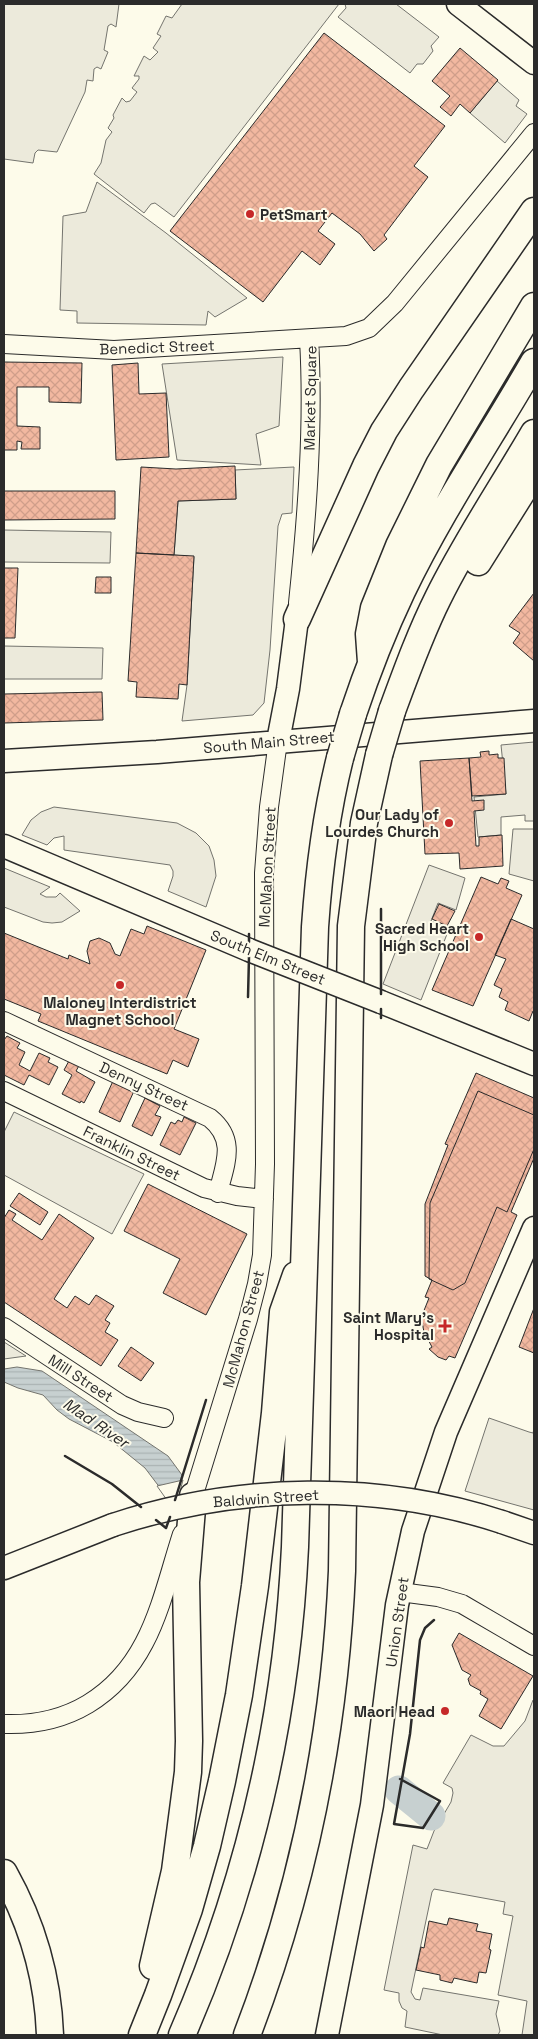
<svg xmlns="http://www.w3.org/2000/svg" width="538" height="2039" viewBox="0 0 538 2039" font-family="'Space Grotesk',sans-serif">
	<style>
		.parking { fill: #eceadb; stroke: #74746e }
		.water { fill: url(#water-rules); stroke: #74746e }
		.pier { fill: #fdfbea; stroke: #74746e }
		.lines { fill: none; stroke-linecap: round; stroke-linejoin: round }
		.river { stroke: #c7d0d0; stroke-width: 29 }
		.building { fill: url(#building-cross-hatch); stroke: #2b2b2b }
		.minor-casing { stroke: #2b2b2b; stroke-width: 20 }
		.major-casing { stroke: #2b2b2b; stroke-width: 25 }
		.highway-casing { stroke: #2b2b2b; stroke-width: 29 }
		.minor { stroke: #fdfbea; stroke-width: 18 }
		.major { stroke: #fdfbea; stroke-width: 22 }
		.highway { stroke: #fdfbea; stroke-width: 26 }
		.major-bridge-casing { stroke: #2b2b2b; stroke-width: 25; stroke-linecap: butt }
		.highway-bridge-casing { stroke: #2b2b2b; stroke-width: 29; stroke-linecap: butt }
		.major-bridge { stroke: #fdfbea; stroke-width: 22 }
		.highway-bridge { stroke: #fdfbea; stroke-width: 26 }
		.wall { stroke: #2b2b2b; stroke-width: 2.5 }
		.poi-dot { fill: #c62828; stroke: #fdfbea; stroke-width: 2 }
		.labels { text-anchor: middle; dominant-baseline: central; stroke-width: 4; stroke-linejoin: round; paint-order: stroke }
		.poi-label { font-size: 15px; font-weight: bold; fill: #2b2b2b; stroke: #fdfbea; text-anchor: end }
		.street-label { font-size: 15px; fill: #2b2b2b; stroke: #fdfbea }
		.water-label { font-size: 16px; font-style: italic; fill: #2b2b2b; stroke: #fdfbea }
	</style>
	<defs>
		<pattern id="water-rules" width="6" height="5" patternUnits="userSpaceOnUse" patternTransform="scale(1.25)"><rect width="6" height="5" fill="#c7d0d0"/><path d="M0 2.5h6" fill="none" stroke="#abb3b3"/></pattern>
		<pattern id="building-cross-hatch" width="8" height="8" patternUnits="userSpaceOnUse" patternTransform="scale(1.25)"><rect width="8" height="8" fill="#f2b8a0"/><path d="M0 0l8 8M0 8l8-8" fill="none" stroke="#d09e8a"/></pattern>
	</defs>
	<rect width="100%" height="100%" fill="#fdfbea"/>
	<!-- parking -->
	<path class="parking" d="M4,4H119L116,27L111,24L108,26L104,50L108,52L101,69L97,67L94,69L93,81L87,80L85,92L57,152L38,150L35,153L33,163L4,159Z
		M182,4H339L174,217L155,203L151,204L144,213L94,174L101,163L106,140L112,132L108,128L114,118L113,115L122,98L126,102L130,101L137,92L132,88L139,79V76H134L144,56L150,60L158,52L153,48L161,36L157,34L166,16L172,18Z
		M345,4H396L439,37L431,46L433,51L423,64H417L410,73L338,17L346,8Z
		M497,81L519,100L516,106L527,114L505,143L470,113Z
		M97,182L166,233L247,298L215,317L208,311L206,325L77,323V311L60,310L63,216L86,212Z
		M283,357L279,426L256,434L261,465L177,460L162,364Z
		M294,467L292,513L282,514L278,526L270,650L264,703L253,715L182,721L187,685L194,557L174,555L178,501L236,499L235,470Z
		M4,530L111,532L110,563L4,562Z
		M4,646L103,648L102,679H4Z
		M534,742V821H525V815L501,817V835L478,837L474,797L506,794L501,745Z
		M54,807L177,823L196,833L209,846L214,860L216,876L206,907L168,891L173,876V871L170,865L64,850V836L54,838L47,845L22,835L31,820L41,812Z
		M513,829H534V881L509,874Z
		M429,865L465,878L456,910L438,903L431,921L449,929L421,1000L383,984Z
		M4,868L50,887L40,894L46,897H56L60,893L80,911L62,922L52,923L43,922L4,907Z
		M14,1112L144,1174L112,1234L4,1175V1132Z
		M4,1342L26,1356L4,1359Z
		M489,1418L529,1432L533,1433L534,1429V1510L465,1491Z
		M533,1700H534V2035H522L527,2001L498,1995L513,1916L503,1914L505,1902L434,1889L432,1892L411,1992L415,1999L420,2000L423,1988L499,2001L496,2014L500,2031L498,2035H443L405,2027L407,2011L402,2008L399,2001V1993L384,1990L413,1845L427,1849L434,1831L451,1802L453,1793L452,1788L443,1783L471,1735L493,1746H504L525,1721Z"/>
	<!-- water -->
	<path class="water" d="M17,1367L42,1371L168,1456L182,1475L173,1505L145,1468L113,1442L69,1419L57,1410L43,1395L18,1388L4,1382V1369Z"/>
	<!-- pier -->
	<path class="pier" d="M183,1480L176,1506L169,1503L157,1486Z"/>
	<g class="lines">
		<!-- river -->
		<path class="river" d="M399,1790L431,1816"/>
	</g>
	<!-- building -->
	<path class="building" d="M324,33L445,126L414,166L428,177L384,235L387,239L374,251L360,234L332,213L318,231L335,244L320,265L302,251L263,302L170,231Z
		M460,48L498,80L470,113L460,104L451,116L440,107L450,96L432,81Z
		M4,362L82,363L81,403L49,402V387H17V426L40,427V449H21L22,442L17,441V450H4Z
		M138,363L139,394L166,393L169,457L116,460L112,365Z
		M235,466L236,499L178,501L174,555L136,553L141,467L176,469Z
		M4,491H115V519L4,520Z
		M136,553L194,556L187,685L179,684L178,699L136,697L137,682L128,681Z
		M4,568H18L15,638H4Z
		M96,577H111V593H95Z
		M534,593V661L513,643L520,633L509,626Z
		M102,692L103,720L4,723V694Z
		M489,751V755L498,754V758H504L506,794L472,796L469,758L481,757L480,752Z
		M469,758L472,801L484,800V810L474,811L476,846H479V837L502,835L503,866L460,869L459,853L425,854L420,761Z
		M481,877L498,884L501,878L509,881L506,888L522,895L473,1006L432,990Z
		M439,904L455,911L447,926L432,919Z
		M511,919L534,929V1012L533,1011L529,1021L505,1010L508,1002L499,997L502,989L494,985L506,959L495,955Z
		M147,926L206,950L174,1029L199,1039L188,1067L173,1060L167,1074L38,1021L41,1014L4,999V933L68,959L69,955L90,964L87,951L90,941L99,938L110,943L115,954L120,956L131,929L144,934Z
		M7,1036L20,1043L17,1048L25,1052L19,1065L30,1071L39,1053L50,1058L48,1062L58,1067L49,1085L29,1075L24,1085L4,1075V1040Z
		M70,1059L80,1064L76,1071L95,1082L84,1103L81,1101L80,1103L62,1094L72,1075L64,1070Z
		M476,1073L534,1098V1158L511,1212L517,1215L455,1358L449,1356L446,1360L438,1357L429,1349L432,1347L424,1332L422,1322L423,1313L429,1298L425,1297L432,1280L425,1276V1204L448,1145L445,1144Z
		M113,1081L134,1091L120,1122L99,1112Z
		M478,1091L534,1115V1149L507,1212L497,1207L465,1283L453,1290L429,1279L430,1203Z
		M145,1098L160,1106L155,1115L161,1117L152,1136L132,1126Z
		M184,1117L196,1123L180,1155L160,1145L171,1122L175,1124L178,1120L182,1122Z
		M148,1184L247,1234L206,1315L163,1293L180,1259L124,1231Z
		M19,1193L48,1212L40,1225L10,1206Z
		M9,1210L16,1214L12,1220L42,1240L59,1214L94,1238L54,1299L67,1308L75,1296L89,1305L96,1295L114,1306L105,1320L110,1323L105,1332L118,1340L101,1366L4,1302V1218Z
		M534,1308V1353L519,1347Z
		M131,1347L154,1363L141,1381L118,1366Z
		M459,1633L533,1676L501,1729L479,1716L488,1699L480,1694L481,1691L470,1685L468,1679L471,1675L462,1670L452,1645Z
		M449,1918L478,1924L476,1931L492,1934L489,1949L491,1950L486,1973L479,1972L477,1983L454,1978L452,1983L440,1980V1975L416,1970L421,1947L424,1948L429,1921L447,1925Z"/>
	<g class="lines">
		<!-- minor casing -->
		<g class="minor-casing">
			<path id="minor" d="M4,344L114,350L346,336L369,328L395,303L534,133
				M298,603C307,516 314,426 309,339
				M4,1021L210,1118C237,1140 225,1164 218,1193
				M4,1091L204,1188L237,1196L264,1199
				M4,1327L122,1405L138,1412L164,1418
				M190,1507L248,1319L257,1284L262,1255L265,1164L264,873L269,807L278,741
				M400,1592L438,1597L462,1604L534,1646
				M4,1724C33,1725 63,1719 88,1704C151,1666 161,1599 182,1534"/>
		</g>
		<!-- major casing -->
		<g class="major-casing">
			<path id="major" d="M458,4L534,63
				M278,741L288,689L297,619
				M4,761L157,752L534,721
				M4,846L249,950
				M381,1002L534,1064
				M502,1522L534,1533
				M4,1568L113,1525
				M327,2035L372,1805L397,1605L413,1531L446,1432L534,1228"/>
		</g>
		<!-- highway casing -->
		<g class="highway-casing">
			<path id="highway" d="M478,562L534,473
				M297,619L366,466L384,431L411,389L534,211
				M371,662L369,634L374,608L399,546L439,465L534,306
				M392,711C406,673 420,634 438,598C466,541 502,488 534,433
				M353,714C367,672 383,631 402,591C440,512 490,438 534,362
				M4,1873C32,1923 48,1978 50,2035
				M153,1966L175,1871L188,1772L189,1741L186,1582L193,1496
				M142,2035L158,1995L189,1909L207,1846L222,1781L239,1695L255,1586L275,1413L283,1312L296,1275
				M182,2035C249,1881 287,1715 295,1547L315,927C319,870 326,814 340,758
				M247,2035C304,1886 335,1731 342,1571L351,926L364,823L379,755"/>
		</g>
		<!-- minor -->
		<use href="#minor" class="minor"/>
		<!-- major -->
		<use href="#major" class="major"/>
		<!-- highway -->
		<use href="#highway" class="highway"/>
		<!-- major-bridge casing -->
		<g class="major-bridge-casing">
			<path id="major-bridge" d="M249,950L381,1002
				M113,1525C237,1484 378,1481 502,1522"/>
		</g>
		<!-- highway-bridge casing -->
		<g class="highway-bridge-casing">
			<path id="highway-bridge" d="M379,755L392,711
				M340,758L353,714"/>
		</g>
		<!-- major-bridge -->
		<use href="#major-bridge" class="major-bridge"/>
		<!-- highway-bridge -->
		<use href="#highway-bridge" class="highway-bridge"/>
		<!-- wall -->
		<path class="wall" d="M381,909V994
			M249,934V942
			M248,997L249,957
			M381,1018V1009
			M65,1456L112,1484L141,1507
			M175,1500L206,1400
			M156,1520L166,1528L170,1517
			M400,1779L440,1801L423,1828L394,1824L410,1734L420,1640L425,1628L434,1620"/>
	</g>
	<!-- markers -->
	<g class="poi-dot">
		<circle cx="250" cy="214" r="5"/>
		<circle cx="449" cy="823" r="5"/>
		<circle cx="479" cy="937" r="5"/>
		<circle cx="120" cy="985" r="5"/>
		<path d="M442.5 1318.5h5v5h5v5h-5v5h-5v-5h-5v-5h5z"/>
		<circle cx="445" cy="1711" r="5"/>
	</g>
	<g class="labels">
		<!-- poi labels -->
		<g class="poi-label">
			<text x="260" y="214" text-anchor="start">PetSmart</text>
			<text x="439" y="814">Our Lady of<tspan x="439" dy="17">Lourdes Church</tspan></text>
			<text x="469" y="928">Sacred Heart<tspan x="469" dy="17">High School</tspan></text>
			<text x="120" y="1002" text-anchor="middle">Maloney Interdistrict<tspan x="120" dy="17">Magnet School</tspan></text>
			<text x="434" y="1317">Saint Mary's<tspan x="434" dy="17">Hospital</tspan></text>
			<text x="435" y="1711">Maori Head</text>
		</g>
		<!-- street labels -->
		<g class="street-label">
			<text transform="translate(157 347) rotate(-2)">Benedict Street</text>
			<text transform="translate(310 398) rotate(-89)">Market Square</text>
			<text transform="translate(269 742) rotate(-5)">South Main Street</text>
			<text transform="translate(267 867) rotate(-87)">McMahon Street</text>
			<text transform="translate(268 957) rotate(22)">South Elm Street</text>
			<text transform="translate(144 1086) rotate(25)">Denny Street</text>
			<text transform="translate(132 1153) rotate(26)">Franklin Street</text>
			<text transform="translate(243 1329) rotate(-75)">McMahon Street</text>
			<text transform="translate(81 1378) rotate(33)">Mill Street</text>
			<text transform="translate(266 1498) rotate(-4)">Baldwin Street</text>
			<text transform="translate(397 1622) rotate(-82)">Union Street</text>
		</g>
		<!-- water labels -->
		<g class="water-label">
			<text transform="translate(96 1423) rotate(34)">Mad River</text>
		</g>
	</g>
	<!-- border -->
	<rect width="538" height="2039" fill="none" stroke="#2b2b2b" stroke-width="10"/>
</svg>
